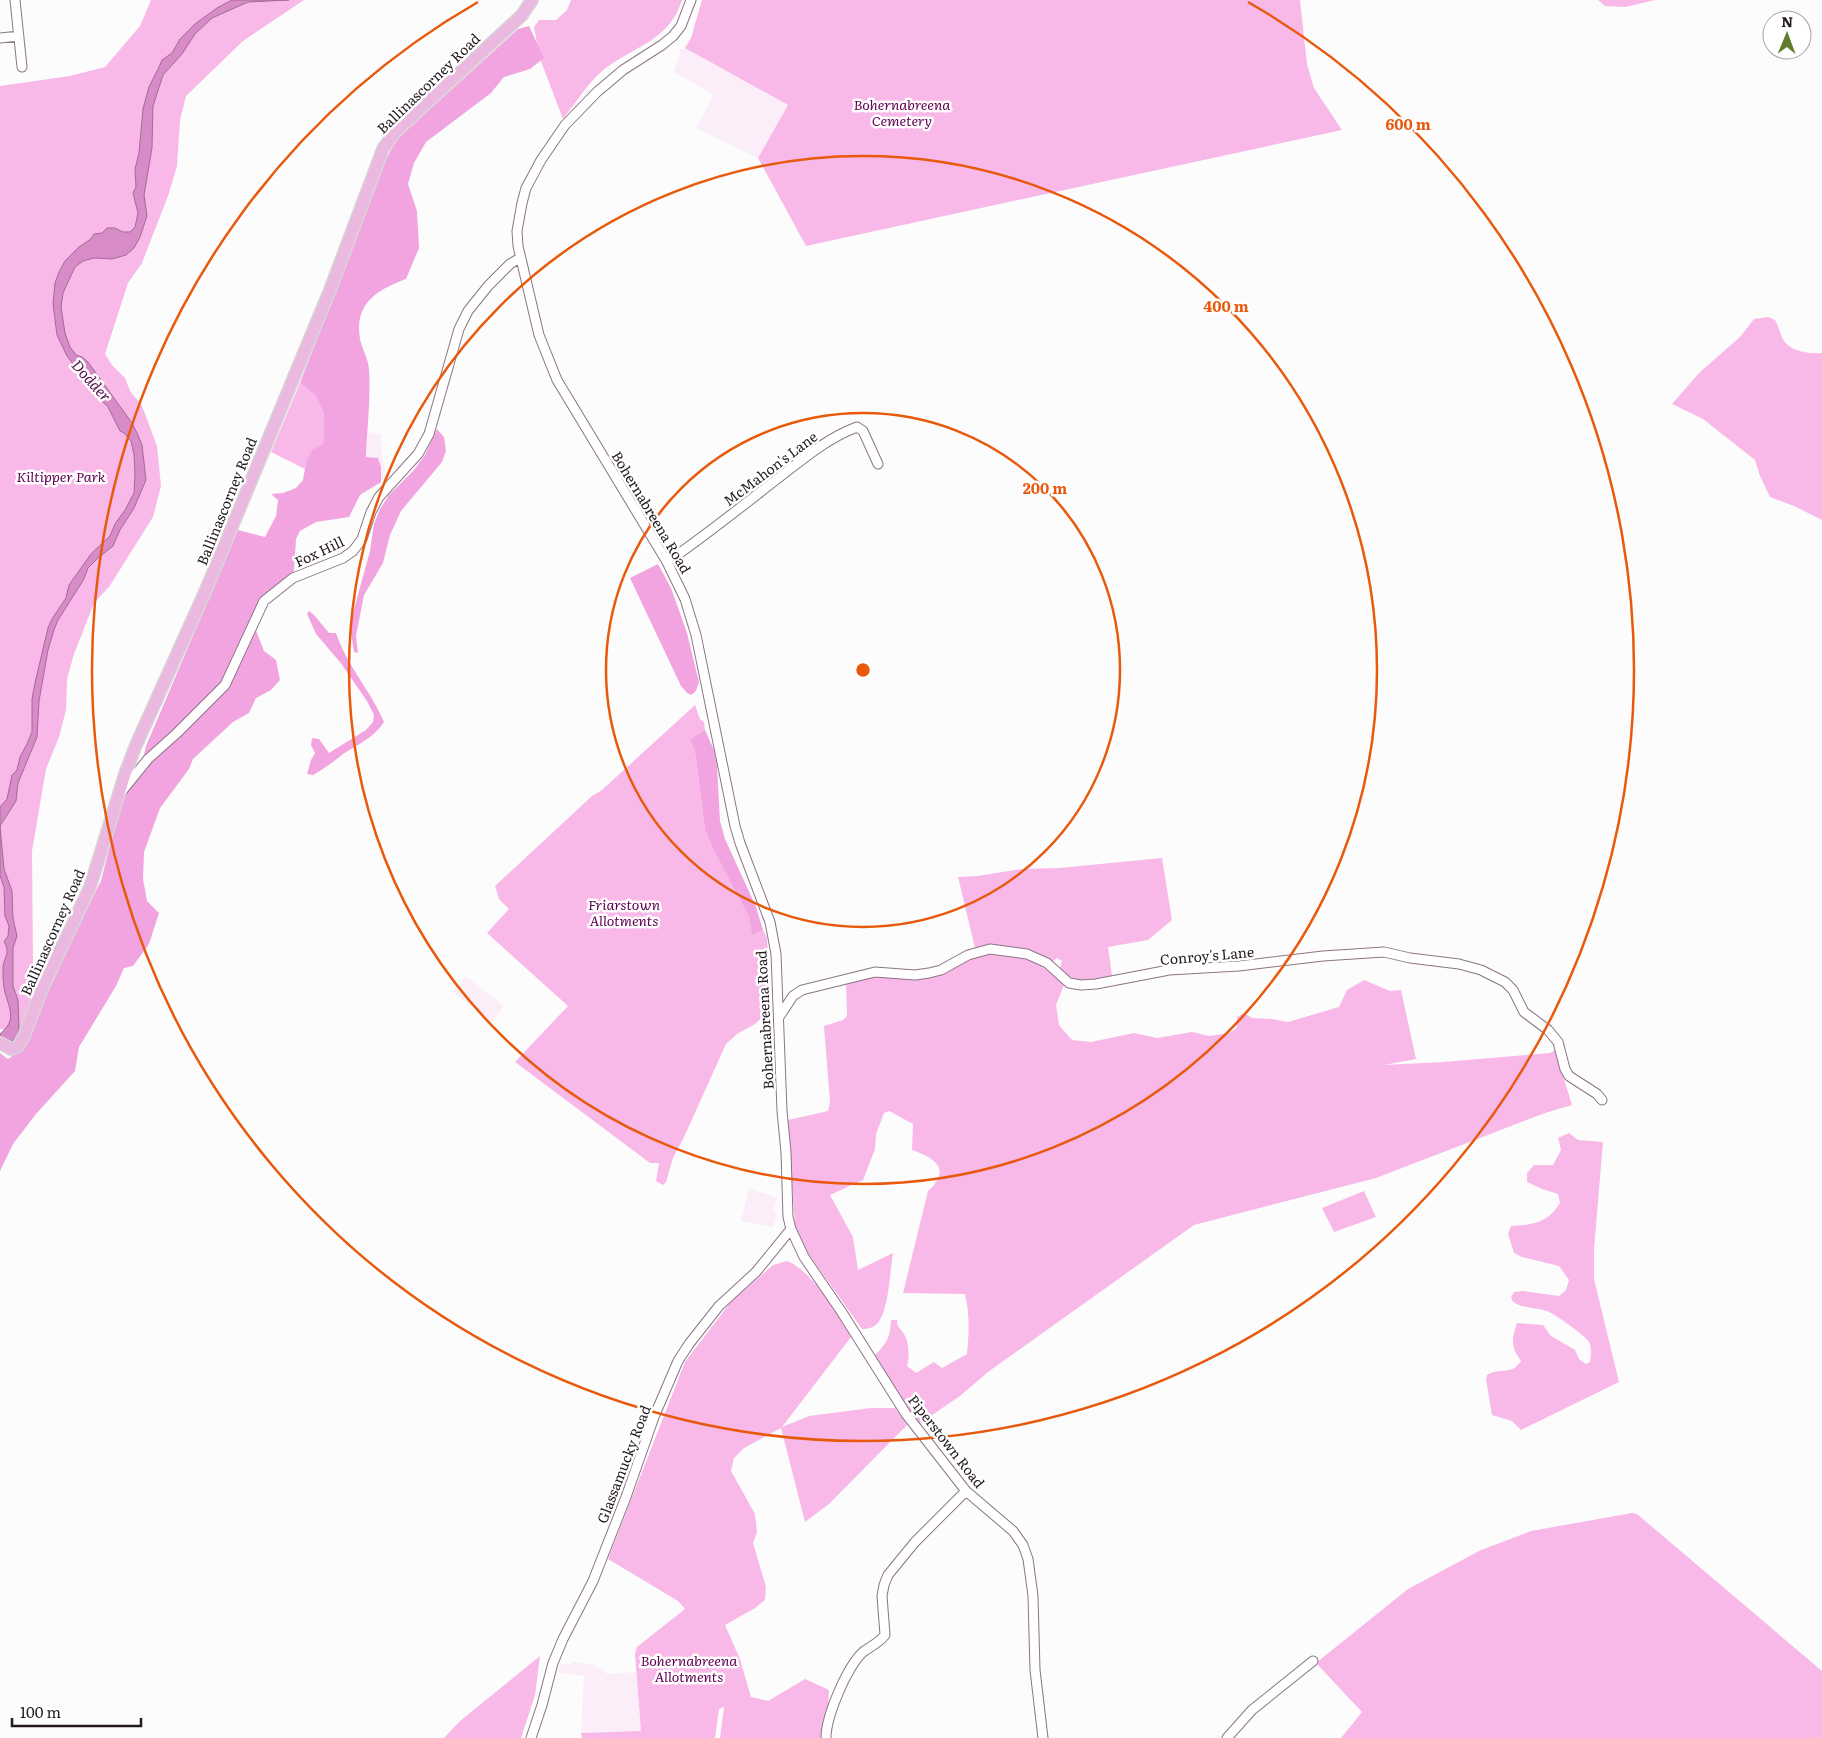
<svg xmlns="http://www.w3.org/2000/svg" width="1822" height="1738" viewBox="0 0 1822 1738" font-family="Literata,serif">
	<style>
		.built { fill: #fbeef8 }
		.green { fill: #f8b9e9 }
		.forest { fill: #f1a4df }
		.water { fill: #d88cc7; stroke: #a26a95 }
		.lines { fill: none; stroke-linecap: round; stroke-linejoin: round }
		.minor-casing { stroke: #8b7485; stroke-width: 11 }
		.major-casing { stroke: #d7d6d7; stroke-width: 14 }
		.minor { stroke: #fff; stroke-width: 9 }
		.major { stroke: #ebb8e0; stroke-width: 11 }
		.ring { fill: none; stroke: #e8590c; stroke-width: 2.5 }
		.labels { text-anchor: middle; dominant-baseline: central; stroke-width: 5; stroke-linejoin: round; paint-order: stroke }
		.street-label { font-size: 14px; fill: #231a21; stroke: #fff }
		.park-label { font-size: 14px; font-style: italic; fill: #600053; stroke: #fff }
		.water-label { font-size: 15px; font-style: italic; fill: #520f47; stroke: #fff }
		.centre { fill: #e8590c; stroke: #fff; stroke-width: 2.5 }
		.ring-label { font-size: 15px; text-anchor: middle; font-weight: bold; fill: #e8590c; stroke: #fff; stroke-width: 5; stroke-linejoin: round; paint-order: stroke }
	</style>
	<rect width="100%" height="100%" fill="#fcfcfc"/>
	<!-- built -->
	<path class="built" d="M685,48L788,105L758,158L696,128L714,95L674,72L680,53L679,50Z
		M368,432L381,434L382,453L386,477L365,490Z
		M466,976L504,1006L491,1022L453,992Z
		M749,1189L777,1197L773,1212L778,1214L773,1227L741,1221Z
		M573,1662L592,1664L608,1674L636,1672L641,1731L581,1733L584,1676L558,1672L560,1664H570Z"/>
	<!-- green -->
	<path class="green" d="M151,0H304L243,41L186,96L180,120L177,166L168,196L142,263L128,283L105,354L112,365L125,378L130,391L142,406L157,446L161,486L153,517L109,587L94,603L74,654L67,679L66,710L59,737L46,769L32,851L33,966L43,973L21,1032L0,1029V86L70,76L105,67L140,26Z
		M571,0H682C669,43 629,47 600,73C586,86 575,104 563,119L540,59L534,27L539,20H556L567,10Z
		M702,0H1300L1307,64L1314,88L1342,130L806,246L758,158L788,105L685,48L691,38Z
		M1598,0H1655L1625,7L1605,6Z
		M1768,317L1775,320C1778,325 1779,330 1781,335C1786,351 1807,354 1822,353V520L1794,506L1770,497L1760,476L1755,460L1703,419L1672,404L1699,373L1740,337L1754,319Z
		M300,383L316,396L324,414L323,444L306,463L305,469L271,452Z
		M695,705L700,719L704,722L705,730L690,739L695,752L705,830L713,849L749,917L752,934L763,930L767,938L771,1009L755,1024L737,1034L726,1044L684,1137L673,1158L666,1182L663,1185L656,1181L659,1163H650L515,1062L568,1006L487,933L509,909L499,899L495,886L592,796L602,790Z
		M1162,858L1172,920L1148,940L1108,947L1112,976C1092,981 1074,986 1060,968L1062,961L1057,958L1053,961L990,945L975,948L958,877L977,876L1022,869L1059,868Z
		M999,954C1030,959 1041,962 1064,985L1056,1005L1059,1025L1072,1040L1091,1042L1134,1033L1157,1038L1192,1032L1209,1036L1229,1033L1237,1028V1017L1244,1013L1252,1018L1272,1019L1288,1022L1339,1007L1347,990L1364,980L1390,991L1401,990L1416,1059L1384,1065L1443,1062L1550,1053L1555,1050L1572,1105L1545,1113L1376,1178L1194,1225L988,1372L960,1396L919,1424L874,1356C887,1343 890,1338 891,1320H897C897,1327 900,1328 904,1334C909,1342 910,1358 907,1366L916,1373L934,1362L942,1368L967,1354C969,1333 970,1315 965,1294L903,1293L928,1191C952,1169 935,1158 912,1150L913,1124L889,1111L884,1113L876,1134L875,1149L863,1180L830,1195L853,1237L858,1270L893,1253C890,1272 889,1304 880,1320C876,1327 869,1329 862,1329L803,1246L795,1226L788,1120L828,1111L830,1102L824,1026L843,1020L847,1016L846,982L881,975L925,978L949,971L967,960L982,955Z
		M1569,1133L1578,1140L1603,1142L1594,1249V1279L1619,1382L1521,1430L1512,1421L1492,1415L1486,1379L1487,1375C1500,1367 1511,1376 1521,1361C1511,1347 1511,1341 1517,1323L1543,1325L1551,1336L1575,1350L1579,1359L1586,1364L1590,1362C1591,1356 1592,1347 1589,1342C1586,1336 1553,1313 1547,1311C1535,1307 1524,1309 1513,1302L1511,1297L1514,1292L1523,1291L1559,1296L1566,1290L1569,1280L1559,1266L1522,1257L1514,1253L1508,1234L1511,1226C1532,1225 1548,1223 1560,1203L1558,1194L1542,1189L1527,1182V1173L1534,1165H1553L1561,1150L1558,1138Z
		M1364,1191L1376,1217L1334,1232L1322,1208Z
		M787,1261C812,1270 837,1314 851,1337L782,1427L809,1416L871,1408H895L907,1425L829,1504L805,1522L781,1428L744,1448L734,1458L731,1471L755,1514L757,1532L753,1543L766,1587L765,1600L755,1608L725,1625L740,1659L751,1697L768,1701L805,1679L829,1690L828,1709L822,1728V1738H720L724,1707L719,1709L715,1738H582L581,1733L641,1731L635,1654L637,1647L685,1609L678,1601L608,1559L685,1362L730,1303L773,1265Z
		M1632,1513L1637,1514L1822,1671V1738H1341L1362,1712L1316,1663L1408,1589L1481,1550L1531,1531Z
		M540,1656L535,1695L521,1738H444L460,1721Z"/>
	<!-- forest -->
	<path class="forest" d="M529,26L544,58L530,69L504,77L491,93L426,142L414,163L408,184L417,211L419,248L406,279C377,290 354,303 360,339C362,349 368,358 369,369C371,398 367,428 366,457L378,458L381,467V482L360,495L349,517L316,522L300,531L296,539L294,571L252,620L264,651L276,660L280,680L271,690L256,698L249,713L233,722L193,759L189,769L160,808L144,852L143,879L147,901L159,913L149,944L133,966L124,968L116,986L79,1047L75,1071L36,1114L13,1144L0,1171V1053L8,1059L26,1046L62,957L101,881L114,829L125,796L141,768L146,746L238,530L265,537L276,516L278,500L271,494L283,493L296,488L303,480L306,463L312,450L323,444L324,414L316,396L300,383L385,162L396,140L518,29Z
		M437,429L444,437L446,451L442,462L401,511L390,535L383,563L364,595L356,636L358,653L354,652L351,633L353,613L370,551L374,524L380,509L389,495L414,470L425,455Z
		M658,564L671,588L687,633L699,682L696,691L691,695L687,693L681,686L630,578Z
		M309,611L314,615L329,633H336C347,666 371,691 384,722C374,738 358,744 343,754C333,762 324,769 313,775L307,774L311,760L315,753L311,745L312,738L319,739L329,753L366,730L373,722L374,715L367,701L340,662L316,634L307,614Z
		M705,730L714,750L717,766L720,821L725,839L756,907L763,930L752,935L749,917L713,849L705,830L695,752L690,739Z"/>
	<!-- water -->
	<path class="water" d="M232,0H289L248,2L212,18L195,34L182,54L163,75L153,106L152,148L144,195L147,216L140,237L134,248L126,255L112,259L94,258L83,261L75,267L63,293L61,307L65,333L70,347L76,355L82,357L88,362L132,423L137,433L142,445L146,480L134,508L120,530L113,546L98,558L88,568L84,579L58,620L54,630L48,650L39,701L37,737L18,783L16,801L0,826L4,869L12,891L13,918L17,936L13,948V986L18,1000L19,1027L18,1034L13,1040L0,1051V1034C4,1030 8,1027 10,1021C13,1009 5,998 4,987C3,982 3,976 3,971C2,958 12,954 4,942L8,936L9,926L5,916L4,887L0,876V807L7,799L12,775L17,770L20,757L27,744L32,732V699L35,683L48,628L52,619L66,598L69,585L91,554L110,536L115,524L125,510L134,493L135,474L134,454L131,441L124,433L120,431L108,407L97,396L95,388L87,382L67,356L57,335L53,304L55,283L59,272L65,261L79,247L91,239L94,234L102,233L107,228H115L123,232H130L135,227L138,213L133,193L136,187L135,169L139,153L143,109L149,87L159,67L162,60L172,53L180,39L195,24L217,8Z"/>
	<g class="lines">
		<!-- minor casing -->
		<g class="minor-casing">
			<path id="minor" d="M15,0L22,67
				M691,0L681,26L673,36L662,45L623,70L597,92L565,125L541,160L526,188L522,203L517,231L518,246L539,335L557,380L667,562L685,599L696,635L735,826L740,843L770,922L776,954L782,1111L786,1152L788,1217L791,1229L804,1257L841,1311L906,1414L966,1491L1013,1531L1023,1545L1028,1559L1033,1596L1035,1670L1043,1738
				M0,38L19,36
				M667,562C705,536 741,507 777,479C802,460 827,438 857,427L863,431L878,464
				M122,791L148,759L177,733L225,685L264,601L293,578L343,558L353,551L362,539L371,512L379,497L418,454L429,434L459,329L468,311L488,286L510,264L520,258
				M779,1017L793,996L802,990L875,972L915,975L929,973L941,970L968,955L990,949L1027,954L1047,963L1069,983L1081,985L1096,984L1169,970L1239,966L1323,956L1384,952L1410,958L1459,964L1481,970L1505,982L1513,990L1524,1012L1548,1030L1558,1042L1565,1069L1569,1076L1597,1094L1602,1100
				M531,1738L542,1705L553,1663L563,1639L593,1581L626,1497L654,1417L678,1361L689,1344L719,1306L756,1272L791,1229
				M826,1738C826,1716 847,1667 863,1652C871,1646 879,1643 885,1635L882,1596L884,1585L888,1575L915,1542L966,1491
				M1227,1738L1252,1710L1313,1661"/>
		</g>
		<!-- major casing -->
		<g class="major-casing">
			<path id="major" d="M0,1043L11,1049L18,1046L24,1036L41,991L90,887L125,774L136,745L205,592L330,290L383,149L394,133L522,15L532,0"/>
		</g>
		<!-- minor -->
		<use href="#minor" class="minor"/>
		<!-- major -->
		<use href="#major" class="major"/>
	</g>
	<!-- distance rings -->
	<g class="ring">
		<circle cx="863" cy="670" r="257"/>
		<circle cx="863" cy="670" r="514"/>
		<path d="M1248 2A771 771 0 1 1 478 2"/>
	</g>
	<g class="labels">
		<!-- street labels -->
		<g class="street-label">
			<text transform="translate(428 83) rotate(-44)">Ballinascorney Road</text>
			<text transform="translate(770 468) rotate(-37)">McMahon's Lane</text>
			<text transform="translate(226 501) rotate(-68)">Ballinascorney Road</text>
			<text transform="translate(652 512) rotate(59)">Bohernabreena Road</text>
			<text transform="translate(319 551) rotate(-25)">Fox Hill</text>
			<text transform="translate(52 932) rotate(-66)">Ballinascorney Road</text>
			<text transform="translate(1207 955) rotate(-5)">Conroy's Lane</text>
			<text transform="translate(764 1020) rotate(-93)">Bohernabreena Road</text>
			<text transform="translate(947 1441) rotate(52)">Piperstown Road</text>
			<text transform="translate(623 1464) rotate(-69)">Glassamucky Road</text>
		</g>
		<!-- park labels -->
		<g class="park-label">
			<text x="902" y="104">Bohernabreena<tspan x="902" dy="16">Cemetery</tspan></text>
			<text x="61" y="476">Kiltipper Park</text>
			<text x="624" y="904">Friarstown<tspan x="624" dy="16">Allotments</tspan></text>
			<text x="689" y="1660">Bohernabreena<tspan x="689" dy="16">Allotments</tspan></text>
		</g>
		<!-- water labels -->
		<g class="water-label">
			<text transform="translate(92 380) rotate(48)">Dodder</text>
		</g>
	</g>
	<circle cx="863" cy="670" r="8" class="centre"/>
	<g class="ring-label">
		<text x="1408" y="130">600 m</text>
		<text x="1226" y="312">400 m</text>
		<text x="1045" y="494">200 m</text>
	</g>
	<!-- north arrow -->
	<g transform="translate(1787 35) rotate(1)"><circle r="24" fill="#ffffff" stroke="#a7a3a6"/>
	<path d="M0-4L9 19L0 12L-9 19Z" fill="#627c2f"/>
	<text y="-8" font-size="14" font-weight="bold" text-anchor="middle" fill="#231a21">N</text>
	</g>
	<!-- scale -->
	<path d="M12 1718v8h129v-8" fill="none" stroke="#231a21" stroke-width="2.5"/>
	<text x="20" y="1718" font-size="15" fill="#231a21" stroke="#ffffff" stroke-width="4" paint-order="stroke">100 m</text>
</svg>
